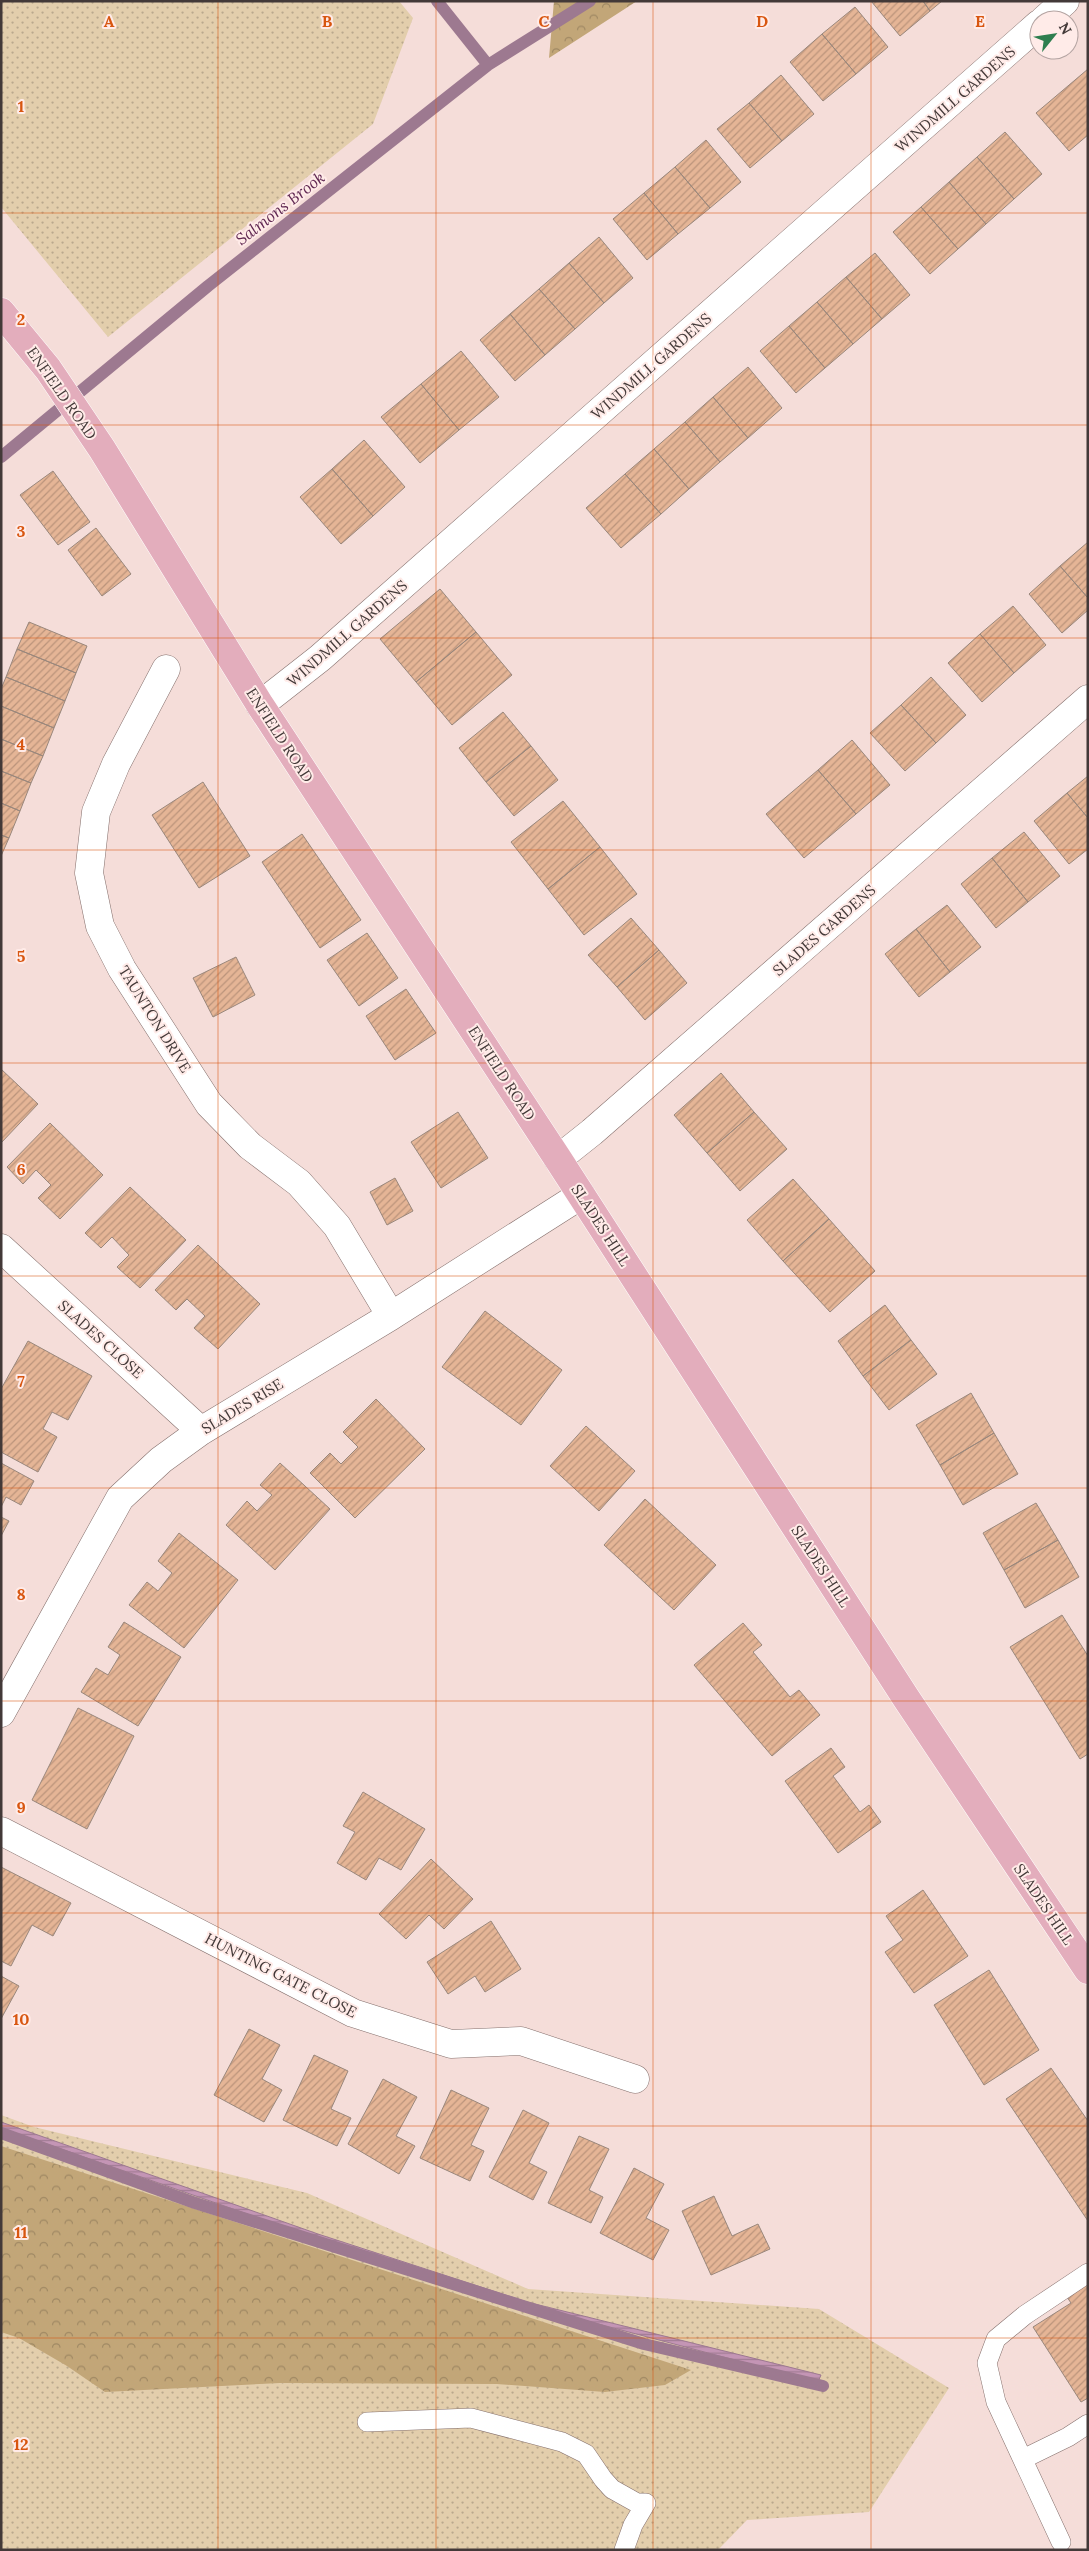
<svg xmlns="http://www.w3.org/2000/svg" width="1089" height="2551" viewBox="0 0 1089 2551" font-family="Lora,serif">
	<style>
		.green { fill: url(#green-dots) }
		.forest { fill: url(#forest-crowns) }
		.water { fill: url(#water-rules); stroke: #9d7990 }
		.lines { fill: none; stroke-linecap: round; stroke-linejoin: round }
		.stream { stroke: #9d7990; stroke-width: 12 }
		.building { fill: url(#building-hatch); stroke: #99877c }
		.lane-casing { stroke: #85706d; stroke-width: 20 }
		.street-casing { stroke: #85706d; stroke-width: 29 }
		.primary-casing { stroke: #fff; stroke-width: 29 }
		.lane { stroke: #fff; stroke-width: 19 }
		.street { stroke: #fff; stroke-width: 28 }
		.primary { stroke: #e3adbc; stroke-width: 28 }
		.grid { fill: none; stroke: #d85610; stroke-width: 1; stroke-opacity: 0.55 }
		.labels { text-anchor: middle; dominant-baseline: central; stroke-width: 4; stroke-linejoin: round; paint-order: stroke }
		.street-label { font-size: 15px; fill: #433938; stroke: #ffebe8 }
		.water-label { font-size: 16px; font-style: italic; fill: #612852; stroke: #ffebe8 }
		.grid-label { font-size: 16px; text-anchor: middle; font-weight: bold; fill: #d85610; stroke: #ffebe8; stroke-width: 4; stroke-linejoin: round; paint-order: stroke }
	</style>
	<defs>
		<pattern id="green-dots" width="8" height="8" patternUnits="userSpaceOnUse" patternTransform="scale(1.25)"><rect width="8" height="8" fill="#e3ceac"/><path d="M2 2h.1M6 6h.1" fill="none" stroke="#baa88d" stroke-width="1.8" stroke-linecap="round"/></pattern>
		<pattern id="forest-crowns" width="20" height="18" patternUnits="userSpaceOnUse" patternTransform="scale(1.25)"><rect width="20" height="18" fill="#c2a678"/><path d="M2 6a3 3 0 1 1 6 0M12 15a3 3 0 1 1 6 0" fill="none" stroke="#9f8863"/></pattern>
		<pattern id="water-rules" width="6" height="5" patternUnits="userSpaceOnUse" patternTransform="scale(1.25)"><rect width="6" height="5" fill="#c495b5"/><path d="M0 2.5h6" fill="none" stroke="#a17b94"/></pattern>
		<pattern id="building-hatch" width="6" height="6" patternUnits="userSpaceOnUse" patternTransform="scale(1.25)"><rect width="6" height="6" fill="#e5b596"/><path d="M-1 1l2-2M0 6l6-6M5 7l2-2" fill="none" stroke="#bb947b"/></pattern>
	</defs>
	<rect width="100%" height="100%" fill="#f5ddd9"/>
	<!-- green -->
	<path class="green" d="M1,1H399L413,18L373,124L108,337L1,207Z
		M1,2115L34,2127L307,2193L528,2289L819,2309L949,2388L869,2512L747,2520L718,2550H1Z"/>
	<!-- forest -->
	<path class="forest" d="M554,1H637L549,58Z
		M1,2146L691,2370L665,2385L605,2392L497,2384L280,2383L105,2392L67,2366L19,2338L1,2332Z"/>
	<!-- water -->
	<path class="water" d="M1,2122L318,2234L527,2302L821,2375L818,2382L553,2312L316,2238L1,2128Z"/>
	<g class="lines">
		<!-- stream -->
		<path class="stream" d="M437,1L488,65
			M1,457L208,286L488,65L590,1
			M1,2133L195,2203L644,2344L823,2386"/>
	</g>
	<!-- building -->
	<path class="building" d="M871,1H923L930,11L900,36Z
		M923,1H942L930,11Z
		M855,7L888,47L856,74L822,34Z
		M822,34L856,74L823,101L790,62Z
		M1088,69V135L1069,151L1036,113Z
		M781,75L814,114L782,141L749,103Z
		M749,103L782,141L750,168L717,129Z
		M1005,132L1042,174L1014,199L977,157Z
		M706,140L741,182L710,208L675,167Z
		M977,157L1014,199L986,224L949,182Z
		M675,167L710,208L678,234L644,193Z
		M949,182L986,224L958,249L921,207Z
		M644,193L678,234L647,260L613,219Z
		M921,207L958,249L930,274L893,232Z
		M599,237L633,278L604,303L569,263Z
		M875,253L910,295L882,319L846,277Z
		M569,263L604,303L575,329L539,289Z
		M846,277L882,319L853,344L817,302Z
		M539,289L575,329L545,355L510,314Z
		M817,302L853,344L825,368L789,326Z
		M510,314L545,355L515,381L480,340Z
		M789,326L825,368L796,393L760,351Z
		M461,351L499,397L459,430L421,384Z
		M748,367L782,408L748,438L713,397Z
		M421,384L459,430L420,463L381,417Z
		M713,397L748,438L720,462L685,422Z
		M685,422L720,462L689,489L654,449Z
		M364,440L405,487L373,516L332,469Z
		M654,449L689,489L661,514L625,474Z
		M332,469L373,516L341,544L300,497Z
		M53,471L90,522L58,545L20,495Z
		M625,474L661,514L621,548L586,508Z
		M96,528L131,574L102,596L68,550Z
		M1088,542V598L1060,566Z
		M1060,566L1088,598V610L1062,633L1029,594Z
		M440,589L476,632L416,682L380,639Z
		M1013,606L1046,645L1014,673L980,634Z
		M29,622L87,646L76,673L17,649Z
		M476,632L512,675L452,725L416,682Z
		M980,634L1014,673L982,702L948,663Z
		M17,649L76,673L65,701L6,677Z
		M6,677L65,701L54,728L1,706V689Z
		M931,677L966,715L936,743L901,705Z
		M901,705L936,743L905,771L870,733Z
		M1,706L54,728L43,756L1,739Z
		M503,712L531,746L486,782L459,748Z
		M1,739L43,756L31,783L1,771Z
		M852,740L890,785L856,814L818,770Z
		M531,746L558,780L514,816L486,782Z
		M818,770L856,814L804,858L766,814Z
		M1,771L31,783L20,811L1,803Z
		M1088,776V818L1067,793Z
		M203,782L250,856L199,888L152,815Z
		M1067,793L1088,818V849L1069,864L1034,821Z
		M563,801L600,847L548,889L511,842Z
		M1,803L20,811L9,838L1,835Z
		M1024,832L1060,876L1028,902L992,858Z
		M302,834L361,920L320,948L262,862Z
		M1,835L9,838L1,856Z
		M600,847L637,894L584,935L548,889Z
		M992,858L1028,902L996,928L961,884Z
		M947,905L981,947L950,972L916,929Z
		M631,918L659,950L617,987L588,955Z
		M916,929L950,972L919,997L885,954Z
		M367,933L398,978L359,1006L327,960Z
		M659,950L687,983L645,1020L617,987Z
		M236,957L255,995L213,1017L193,978Z
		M406,989L436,1033L395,1060L366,1016Z
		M1,1069L38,1104L1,1143Z
		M721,1073L754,1112L707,1153L674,1115Z
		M458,1112L488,1158L441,1188L411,1142Z
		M754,1112L787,1149L740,1191L707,1153Z
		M50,1123L103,1175L60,1219L38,1198L51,1185L36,1170L23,1184L7,1167Z
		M395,1178L413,1211L387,1225L370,1192Z
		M793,1179L829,1219L783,1261L747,1220Z
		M130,1187L186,1240L140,1288L117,1267L129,1255L112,1237L101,1248L85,1233Z
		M829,1219L875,1271L830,1312L783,1261Z
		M198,1245L260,1304L218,1349L194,1328L205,1316L187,1299L176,1310L155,1290Z
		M885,1305L911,1340L863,1376L838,1341Z
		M485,1311L562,1370L521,1425L442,1367Z
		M911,1340L937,1374L889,1410L863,1376Z
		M28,1341L92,1376L68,1420L52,1412L43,1429L57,1437L38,1472L1,1452V1389Z
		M971,1393L994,1433L940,1465L916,1425Z
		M376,1399L425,1449L355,1518L310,1473L330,1453L341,1464L358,1447L343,1432Z
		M586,1426L635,1471L599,1511L550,1466Z
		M994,1433L1018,1474L963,1505L940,1465Z
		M1,1463L34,1481L21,1505L6,1497L1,1507Z
		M280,1463L330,1509L275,1570L226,1525L247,1501L257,1511L272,1495L260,1485Z
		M645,1499L716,1565L674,1610L604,1545Z
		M1036,1503L1058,1540L1004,1570L983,1533Z
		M1,1517L9,1521L1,1536Z
		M179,1533L238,1580L184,1648L129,1605L147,1582L158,1591L172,1573L158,1561Z
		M1058,1540L1079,1577L1025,1608L1004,1570Z
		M1062,1615L1088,1656V1754L1080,1759L1010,1647Z
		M124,1622L181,1657L138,1726L81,1692L96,1668L108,1675L120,1655L108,1647Z
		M743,1623L762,1645L753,1652L790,1697L799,1690L820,1715L772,1756L694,1665Z
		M78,1708L134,1736L87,1829L32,1800Z
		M831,1748L845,1767L833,1776L860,1812L869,1805L881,1822L838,1853L785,1781Z
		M363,1792L425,1829L401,1870L379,1858L366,1880L337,1863L355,1832L343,1826Z
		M431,1859L473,1899L444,1929L429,1915L406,1939L379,1914Z
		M1,1867L71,1903L53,1936L32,1925L11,1966L1,1961Z
		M923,1890L968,1956L914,1993L885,1952L903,1940L886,1916Z
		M491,1921L521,1969L485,1992L475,1976L448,1994L427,1962Z
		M989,1970L1039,2050L984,2085L934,2005Z
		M1,1976L19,1986L1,2019Z
		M249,2029L280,2045L262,2079L282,2090L264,2122L214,2095Z
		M314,2055L348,2071L331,2109L351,2118L337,2146L283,2120Z
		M1051,2068L1088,2121V2221L1006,2099Z
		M383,2079L417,2097L396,2136L415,2146L399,2174L348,2144Z
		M451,2090L489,2108L471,2145L484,2151L470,2181L420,2158Z
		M523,2110L549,2123L529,2163L547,2172L533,2200L489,2177Z
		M579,2136L609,2149L589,2190L603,2197L591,2223L548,2203Z
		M634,2168L664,2184L646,2218L669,2230L653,2260L600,2233Z
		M714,2196L732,2236L758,2224L770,2249L711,2275L682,2211Z
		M1088,2279V2398L1081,2402L1033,2327L1071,2303L1065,2294Z"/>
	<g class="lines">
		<!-- lane casing -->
		<g class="lane-casing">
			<path id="lane" d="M367,2422L471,2418L562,2442L586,2454L603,2479L612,2489L637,2503H646L633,2525L624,2550
				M1023,2459L1068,2437L1088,2424
				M1061,2542L996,2402L987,2363L996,2339L1025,2315L1088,2273"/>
		</g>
		<!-- street casing -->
		<g class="street-casing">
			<path id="street" d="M1044,20L1065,1
				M166,669L116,764L96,812L89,873L100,926L122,969L209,1104L250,1146L299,1183L337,1226L391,1316
				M260,705L320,658L1039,24
				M558,1159L592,1132L1088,699
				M1,1248L201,1431
				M1,1713L120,1498L161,1460L201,1431L391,1316L581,1195
				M1,1831L353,2013L451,2044L521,2041L635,2079"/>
		</g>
		<!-- primary casing -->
		<g class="primary-casing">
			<path id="primary" d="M1,312L48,369L102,449L260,705L558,1159L906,1698L1088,1970"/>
		</g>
		<!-- lane -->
		<use href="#lane" class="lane"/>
		<!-- street -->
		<use href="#street" class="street"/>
		<!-- primary -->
		<use href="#primary" class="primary"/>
	</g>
	<!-- grid -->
	<path class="grid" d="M218,1V2550M436,1V2550M653,1V2550M871,1V2550M1,213H1088M1,425H1088M1,638H1088M1,850H1088M1,1063H1088M1,1276H1088M1,1488H1088M1,1701H1088M1,1913H1088M1,2126H1088M1,2338H1088"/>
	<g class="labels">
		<!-- street labels -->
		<g class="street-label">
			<text transform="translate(955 99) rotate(-41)">WINDMILL GARDENS</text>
			<text transform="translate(651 366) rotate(-41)">WINDMILL GARDENS</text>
			<text transform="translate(62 393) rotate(55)">ENFIELD ROAD</text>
			<text transform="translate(347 633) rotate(-41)">WINDMILL GARDENS</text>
			<text transform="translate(280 735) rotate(57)">ENFIELD ROAD</text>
			<text transform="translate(824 930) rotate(-41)">SLADES GARDENS</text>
			<text transform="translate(155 1019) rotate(58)">TAUNTON DRIVE</text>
			<text transform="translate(502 1073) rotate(57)">ENFIELD ROAD</text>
			<text transform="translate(601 1225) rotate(57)">SLADES HILL</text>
			<text transform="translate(101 1339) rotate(42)">SLADES CLOSE</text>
			<text transform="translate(242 1406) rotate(-31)">SLADES RISE</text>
			<text transform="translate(821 1566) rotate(57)">SLADES HILL</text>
			<text transform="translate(1044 1904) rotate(56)">SLADES HILL</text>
			<text transform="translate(281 1975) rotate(27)">HUNTING GATE CLOSE</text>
		</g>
		<!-- water labels -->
		<g class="water-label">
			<text transform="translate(280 208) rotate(-38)">Salmons Brook</text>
		</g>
	</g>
	<g class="grid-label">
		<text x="109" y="27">A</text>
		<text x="327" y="27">B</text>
		<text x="544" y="27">C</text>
		<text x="762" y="27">D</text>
		<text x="980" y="27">E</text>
		<text x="21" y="112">1</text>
		<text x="21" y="325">2</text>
		<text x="21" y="537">3</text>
		<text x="21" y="750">4</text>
		<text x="21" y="962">5</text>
		<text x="21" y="1175">6</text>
		<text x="21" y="1387">7</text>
		<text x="21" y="1600">8</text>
		<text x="21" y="1813">9</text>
		<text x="21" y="2025">10</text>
		<text x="21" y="2238">11</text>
		<text x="21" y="2450">12</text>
	</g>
	<!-- border -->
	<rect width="1089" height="2551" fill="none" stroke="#433938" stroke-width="5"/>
	<!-- north arrow -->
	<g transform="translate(1054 35) rotate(60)"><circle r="24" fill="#ffebe8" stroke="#b4a4a2"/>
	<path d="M0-4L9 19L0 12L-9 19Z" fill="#2e7e4f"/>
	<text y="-8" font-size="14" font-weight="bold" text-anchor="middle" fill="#433938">N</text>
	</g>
</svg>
